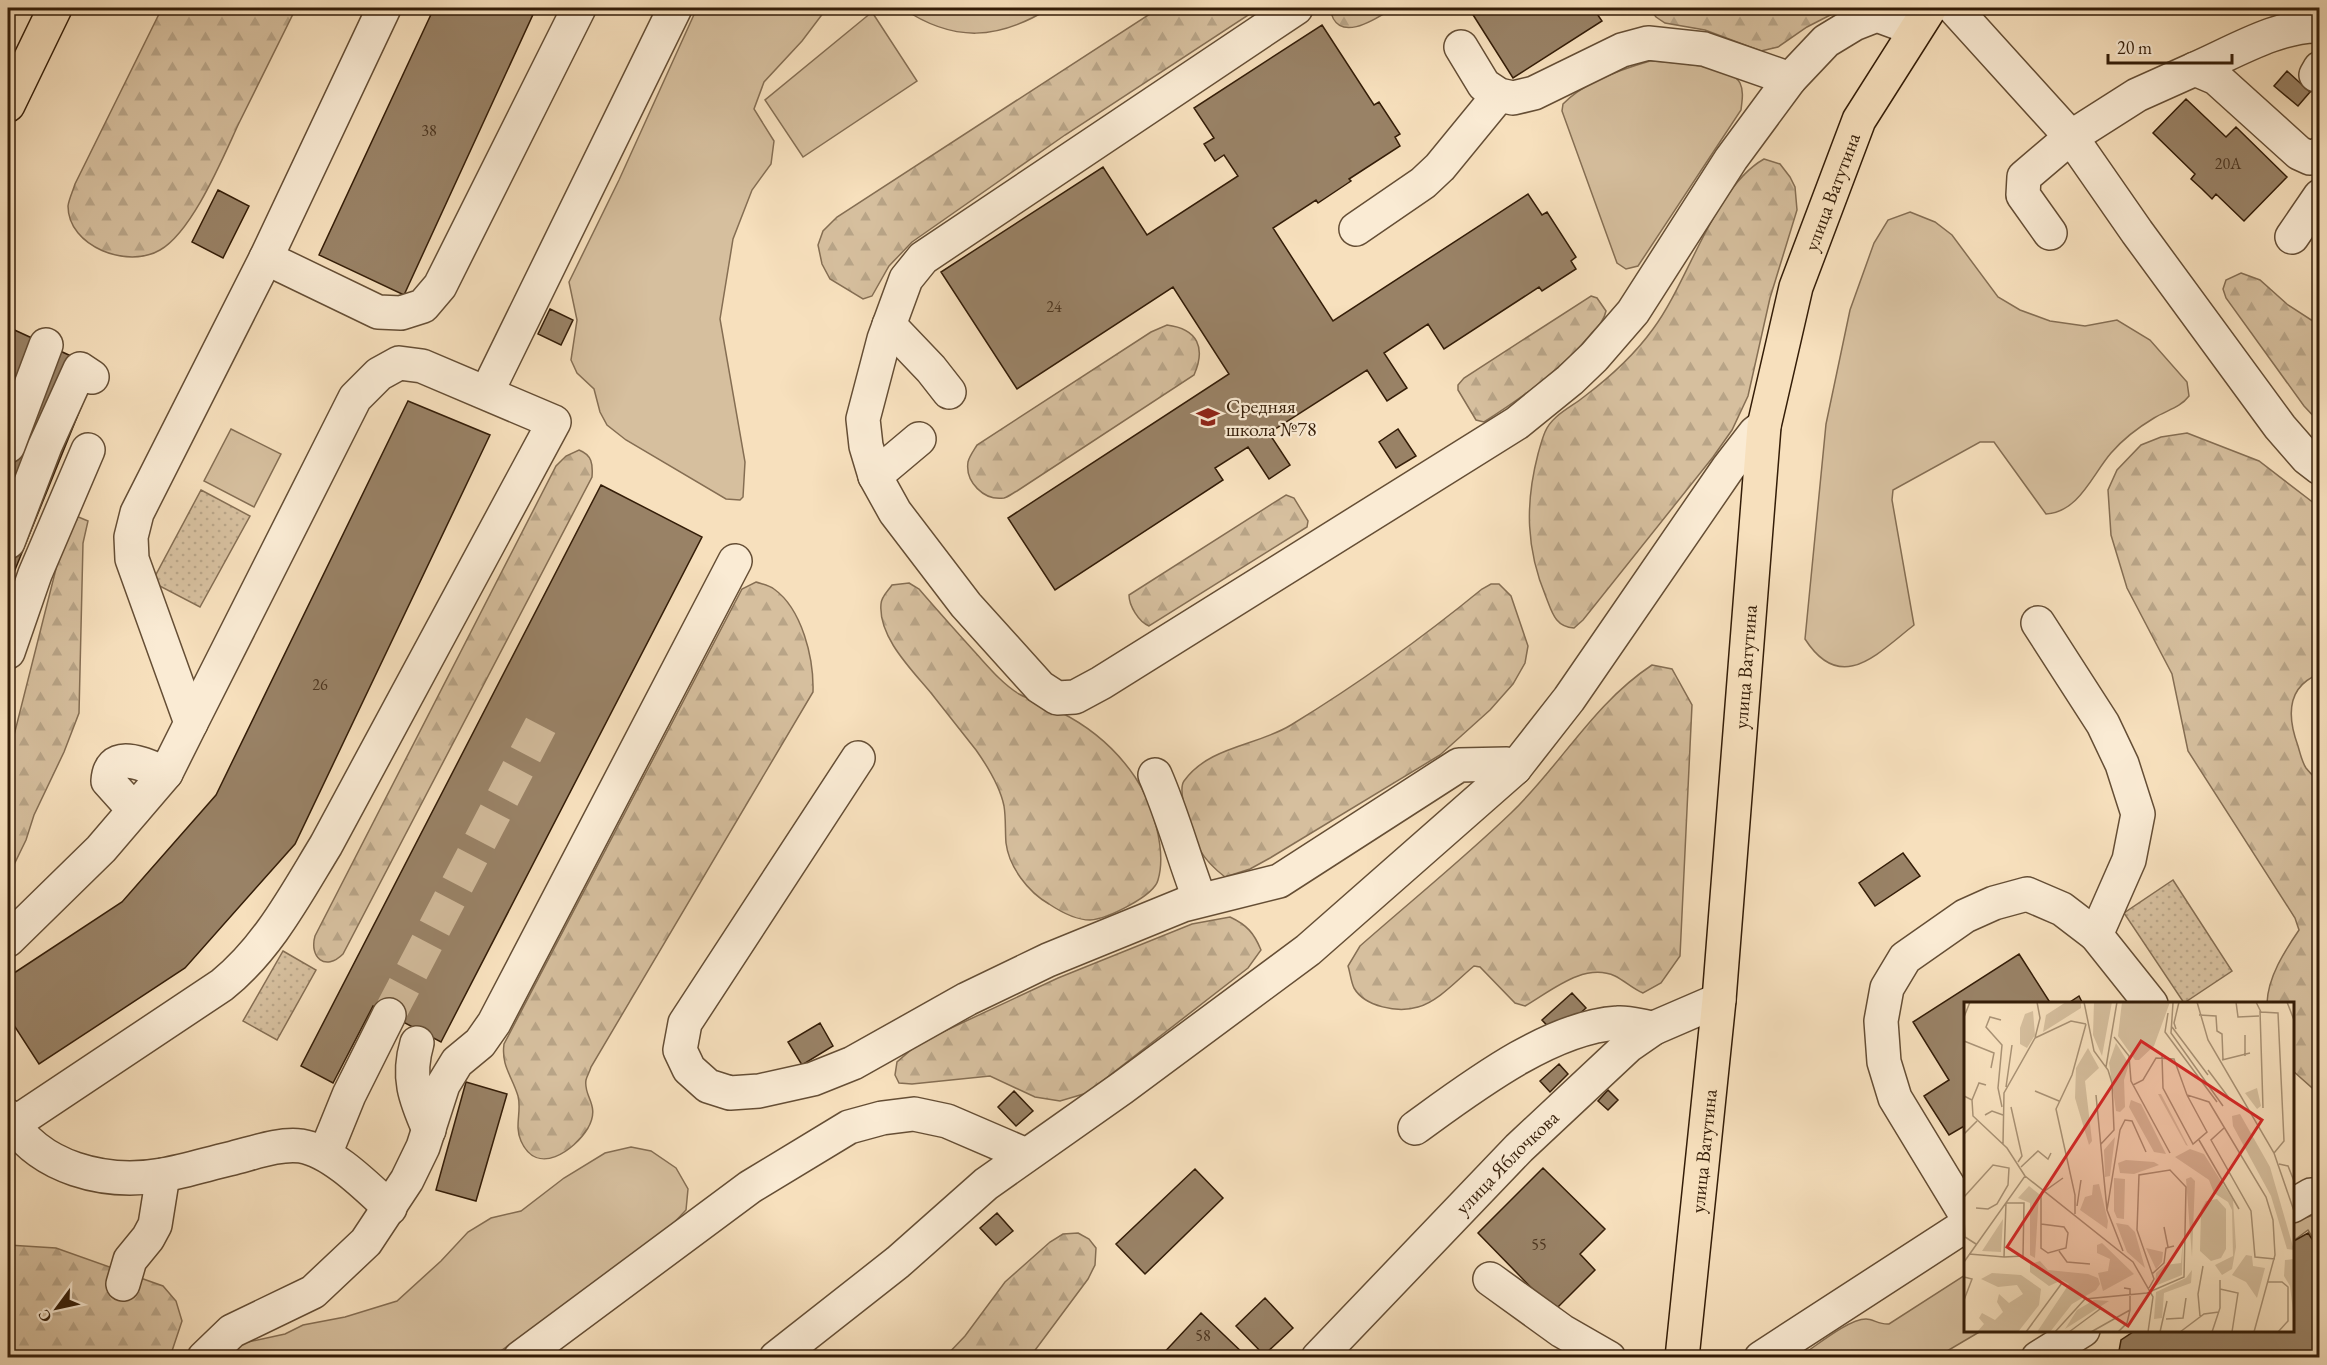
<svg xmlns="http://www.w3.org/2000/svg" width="2327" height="1365" viewBox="0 0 2327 1365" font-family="'EB Garamond',serif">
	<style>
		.grass { fill: #d6bf9e; stroke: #856e53; stroke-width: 1.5 }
		.forest { fill: url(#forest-firs); stroke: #856e53; stroke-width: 1.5 }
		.park { fill: url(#park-dots); stroke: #856e53; stroke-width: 1.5 }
		.building { fill: #998266; stroke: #341d08; stroke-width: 1.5 }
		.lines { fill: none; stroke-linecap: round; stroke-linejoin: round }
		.minor-tunnel { stroke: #d0b999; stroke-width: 33; stroke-dasharray: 33 16; stroke-linecap: butt }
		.minor-casing { stroke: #654e35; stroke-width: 36 }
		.major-casing { stroke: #341d08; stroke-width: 36 }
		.minor { stroke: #faebd4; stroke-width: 33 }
		.major { stroke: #f7e0bd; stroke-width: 33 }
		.labels { text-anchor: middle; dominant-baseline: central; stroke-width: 4.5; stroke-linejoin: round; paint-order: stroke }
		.number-label { font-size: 16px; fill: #4d3620 }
		.street-label { font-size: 20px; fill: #341d08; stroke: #faebd4 }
		.poi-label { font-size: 20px; fill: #341d08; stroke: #faebd4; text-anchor: start }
		.inset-road { fill: none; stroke: #a99275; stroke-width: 1.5 }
		.view { fill: #d62828; fill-opacity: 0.15; stroke: #d62828; stroke-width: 3 }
		.inset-edge { fill: none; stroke: #341d08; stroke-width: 3 }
	</style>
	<defs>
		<pattern id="forest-firs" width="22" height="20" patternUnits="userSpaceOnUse" patternTransform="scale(1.5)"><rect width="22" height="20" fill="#d6bf9e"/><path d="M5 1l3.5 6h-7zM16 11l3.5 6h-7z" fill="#b8a487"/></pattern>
		<pattern id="park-dots" width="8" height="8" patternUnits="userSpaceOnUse" patternTransform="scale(1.5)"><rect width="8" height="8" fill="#d6bf9e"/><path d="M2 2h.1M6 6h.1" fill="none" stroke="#b8a487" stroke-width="1.8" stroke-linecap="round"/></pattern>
	</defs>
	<rect width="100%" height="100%" fill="#f7e0bd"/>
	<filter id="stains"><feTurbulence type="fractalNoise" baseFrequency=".00333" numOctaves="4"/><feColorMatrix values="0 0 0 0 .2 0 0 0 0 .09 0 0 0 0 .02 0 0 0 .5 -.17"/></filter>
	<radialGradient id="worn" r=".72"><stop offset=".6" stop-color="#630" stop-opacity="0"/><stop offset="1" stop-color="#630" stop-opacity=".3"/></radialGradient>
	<!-- grass -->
	<path class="grass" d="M697,8H827L802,41L764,82L754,109L774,141L771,164L752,190L733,239L720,319L745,462L743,497L740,500L726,499L626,440L607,425L600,412L594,389L577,373L571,360L577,320L569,282L619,180Z
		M902,8H1050C998,40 954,43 902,8Z
		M872,12L917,81L803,157L765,100Z
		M1650,61C1669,62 1731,65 1740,83C1744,91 1742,101 1741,110L1638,266L1626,269L1617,263L1562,111L1563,104C1583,83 1622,69 1650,61Z
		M1910,212L1935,222L1952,235L1998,297L2020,310L2050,321L2085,326L2117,320L2150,340L2187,382L2189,396C2180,408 2167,410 2154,418C2139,427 2123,439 2111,453C2092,475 2079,512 2046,514L1994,442H1980L1893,490L1892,500L1914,625C1877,654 1841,695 1805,639L1826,424L1850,310L1874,243L1888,220Z
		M231,429L281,454L254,507L204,481Z
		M631,1147L651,1151L676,1168L688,1189L686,1210L655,1243L492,1357L227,1358L243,1343L285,1334L303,1325L345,1317L397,1301L441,1261L468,1232L491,1218L521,1211L564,1178L605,1153Z
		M2319,1213V1248L2308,1230L2293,1241V1222Z
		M1965,1275L1966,1330L1981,1331L1937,1357H1799C1815,1347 1848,1319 1866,1319C1873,1319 1880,1325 1889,1324Z"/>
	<!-- forest -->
	<path class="forest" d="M162,8H296C277,46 258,84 239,123C223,157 193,231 160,250C128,269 68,247 68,206C69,199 73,191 75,184Z
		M1159,8H1259L1065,135L912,242L889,266L872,296L863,299L830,279L822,264L818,245L823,231L837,217Z
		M1330,8H1393C1376,19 1336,46 1330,8Z
		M1649,8H1844L1807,27L1778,47L1761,51L1705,30L1665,23L1656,17Z
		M1764,159L1780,164L1790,177L1795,187L1797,210L1770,298L1748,396L1732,430L1713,457L1583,620L1574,628C1555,627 1552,612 1546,597C1526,549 1525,504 1538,454C1540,447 1542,439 1545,432C1552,415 1572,407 1585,396C1610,377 1635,354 1653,329C1689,281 1714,187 1764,159Z
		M2241,273L2260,280L2288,305L2319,325V422L2304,406L2226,298L2223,289L2226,280Z
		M1591,296L1597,298L1606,311C1604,321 1597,327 1591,334C1561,370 1523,397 1484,422L1476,420L1458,390V385L1464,378Z
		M1167,325C1198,329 1206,348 1194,375L1017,491C1013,493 1008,497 1004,498C984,501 965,482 968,462C969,457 974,450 977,445L1151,332Z
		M2187,433L2259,461L2319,507V674C2286,687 2287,716 2298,746C2300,753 2302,762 2306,768C2310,773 2315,778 2319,782V1094L2293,1071L2292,1004L2267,1003C2268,977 2284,952 2299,930L2295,918L2188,751L2172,674L2127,588L2111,535L2108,490L2117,470L2141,445L2161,437Z
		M579,450C592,455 593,464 592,477L343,954C325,972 309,957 315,936L556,466L566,456Z
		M1286,495L1294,498L1308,521L1307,527L1149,626C1139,622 1129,606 1129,595Z
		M76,516L88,521L83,543L79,713L64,752L34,815L26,840L8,877V759L64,537Z
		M756,582C762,584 769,585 774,589C802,609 814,658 813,692L591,1067C590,1071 587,1076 586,1080C583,1097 601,1105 588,1128C574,1151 537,1177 521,1141C514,1126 522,1111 518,1096C512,1076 501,1066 504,1044L742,589Z
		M909,583L919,589C937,610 955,630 973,650C987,665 1001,683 1019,694C1032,701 1047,705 1060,712C1090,727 1116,749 1135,777C1152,802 1167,850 1158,880C1154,896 1107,919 1090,920C1076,920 1061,912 1049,904C1028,892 1009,867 1006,843C1005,831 1006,818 1004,806C1000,786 988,767 976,750C961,731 946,712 931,693C912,670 878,637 881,604C881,597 888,591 892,585Z
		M1491,584H1499L1511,596L1528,646L1525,663L1513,684L1490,710L1440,755L1270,858L1250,869L1225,877C1216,870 1206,861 1200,850C1194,838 1176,792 1184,781C1209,746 1257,746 1291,725C1358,684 1421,639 1482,589Z
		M1652,665L1672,669L1692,705L1680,956L1661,983L1643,993C1633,989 1625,981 1615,976C1584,962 1551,991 1525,1006L1515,1003L1480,967L1474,966C1458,979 1439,1001 1418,1007C1398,1013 1365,1007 1354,988C1351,982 1350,972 1348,966L1360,946C1410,902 1463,859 1511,813C1561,765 1593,704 1652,665Z
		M1230,917C1247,925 1254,933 1261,950L1248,968L1087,1093L1060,1101L1035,1097L990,1076L912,1084L899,1083L895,1075L897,1062L919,1043L1058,978L1192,924Z
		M1078,1233L1089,1239L1096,1248L1095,1265L1088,1279L1030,1357H945L965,1336L1005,1282L1050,1242L1063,1234Z
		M8,1245L56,1248L163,1286L176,1301L182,1321L170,1357H8Z"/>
	<!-- park -->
	<path class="park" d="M201,490L250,516L200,607L152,582Z
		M2173,880L2232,971L2184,1003L2124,913Z
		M283,951L316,970L277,1040L243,1021Z"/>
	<!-- building -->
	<path class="building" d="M434,8H536L404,295L319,255Z
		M1475,8H1593L1602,21L1513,78L1470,10Z
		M1322,25L1374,105L1379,102L1400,134L1395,137L1400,146L1349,179L1351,181L1318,203L1316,200L1273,228L1333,321L1528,194L1542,215L1547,212L1576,257L1571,261L1576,269L1542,291L1539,287L1444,349L1428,324L1384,353L1407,388L1387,401L1367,370L1269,433L1290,465L1269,479L1248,447L1215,468L1223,480L1055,590L1008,518L1229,374L1173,287L1017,389L941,272L1103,167L1147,235L1238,176L1224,155L1215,161L1204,144L1214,138L1194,108Z
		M2287,71L2310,92L2298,106L2274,86Z
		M2186,99L2226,137L2236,127L2287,177L2244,221L2216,194L2212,199L2202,189L2191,179L2195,174L2153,133Z
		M218,190L249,206L223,258L192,242Z
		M550,309L573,320L561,345L538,334Z
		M8,327L97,368L8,587Z
		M408,401L490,435L295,844L185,968L39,1064L8,1016V977L122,902L216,795Z
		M1398,429L1416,456L1396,468L1379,442Z
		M601,485L702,537L441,1042L373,1006L333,1083L301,1066Z
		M1903,853L1920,876L1875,906L1859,883Z
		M2019,954L2051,1004H1966V1125L1949,1135L1924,1096L1949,1080L1913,1022Z
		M1572,993L1586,1008L1556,1035L1542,1020Z
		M2079,996L2083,1004H2067Z
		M820,1023L833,1046L802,1065L788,1042Z
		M1559,1064L1568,1074L1550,1092L1540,1081Z
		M466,1082L507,1094L476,1201L436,1190Z
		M1608,1090L1618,1100L1608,1110L1598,1101Z
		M1014,1091L1033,1111L1016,1126L998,1107Z
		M1543,1168L1605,1229L1580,1254L1595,1270L1554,1311L1478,1233Z
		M1195,1169L1223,1198L1145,1274L1116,1244Z
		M997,1213L1013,1231L996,1245L980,1228Z
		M2308,1233L2320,1251V1358H2109L2119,1351L2121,1340L2136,1330H2292V1242Z
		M1265,1298L1293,1328L1264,1355L1236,1326Z
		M1201,1313L1248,1358H1159Z"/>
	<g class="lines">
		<!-- minor-tunnel -->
		<path class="minor-tunnel" d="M389,1015L543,721"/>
		<!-- minor casing -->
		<g class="minor-casing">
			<g id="minor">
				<path d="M1296,8L923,258L906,279L884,339L863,419L866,446L875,476L895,512L966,605L1040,687L1057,698L1075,697L1101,683L1517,423L1570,380L1594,357L1633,312L1731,159L1790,79L1826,41L1854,24L1877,15L1915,29"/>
				<path d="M1954,8L2071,137L2137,232L2280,427L2307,458L2320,468"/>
				<path d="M1461,47L1484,85L1499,95L1513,98L1534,93L1622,50L1648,43L1704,49L1790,79"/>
				<path d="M2195,69C2232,53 2280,24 2320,26"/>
				<path d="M2316,75L2320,68"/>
				<path d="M1356,229L1423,183L1440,167L1499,95"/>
				<path d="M2050,233L2023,195L2024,177L2071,137L2137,95L2195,69L2216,78L2299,153L2310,158L2320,154"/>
				<path d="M2292,237L2320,196"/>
				<path d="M266,258L378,312L401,313L423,306L440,286L579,8"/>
				<path d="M889,325L931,369L949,392"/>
				<path d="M487,392L675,8"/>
				<path d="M8,446L46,345"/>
				<path d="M875,476L919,439"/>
				<path d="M8,542L45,446L80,369L92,377"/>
				<path d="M2038,623L2103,724L2122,764L2138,814L2129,860L2096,935"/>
				<path d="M8,652L35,574L88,450"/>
				<path d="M858,758L685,1023L680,1050L689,1069L708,1086L730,1093L759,1091L813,1079L853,1063L967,999L1048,960L1183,905L1279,881L1459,765L1507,764L1515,768"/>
				<path d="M1155,775C1173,816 1184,859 1200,900"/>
				<path d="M134,810L108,781C110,746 146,766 166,773"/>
				<path d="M8,940L101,849L166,773L191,723L132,559L131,537L137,513L266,258L384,8"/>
				<path d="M417,1043C407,1077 415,1098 429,1130"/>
				<path d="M8,1116C38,1169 106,1185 163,1175C185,1171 208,1164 229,1159C251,1154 278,1143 301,1146C332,1151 367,1187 390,1208"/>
				<path d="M12,1125L222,985C268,948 296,894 326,845L554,422L422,366L399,363L379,374L355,398L191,723"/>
				<path d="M1415,1128C1469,1089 1549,1027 1618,1023C1629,1022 1643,1027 1654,1028"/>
				<path d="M325,1154L349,1095L389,1015"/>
				<path d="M2292,1206L2311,1195H2320"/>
				<path d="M1966,1215L1895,1098L1884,1062L1881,1021L1887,988L1905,958L1965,916L1994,903L2027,894L2062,909L2096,935L2151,1004"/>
				<path d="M1490,1279L1562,1331L1609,1358"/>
				<path d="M123,1284L130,1260L148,1238L155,1225L163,1175"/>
				<path d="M204,1358L232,1331L313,1292L366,1242L407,1180L423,1147L443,1085L457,1062L480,1043L494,1023L735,561"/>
				<path d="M520,1358L750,1187L849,1127L882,1118L914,1114L947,1121L1026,1155"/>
				<path d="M776,1358L898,1262L986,1184L1122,1088L1308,950L1515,768L1569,699L1728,468L1755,433L1764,426"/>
				<path id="s1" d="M1318,1358L1519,1148L1628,1046L1654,1028L1719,1000"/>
				<path d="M1761,1358L1966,1225"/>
				<path d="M2038,1358L2083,1330"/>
			</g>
		</g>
		<!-- major casing -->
		<g class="major-casing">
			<g id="major">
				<path d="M8,105L55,8"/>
				<path id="s2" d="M1682,1358L1719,1000L1764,426L1796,287L1859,120L1930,8"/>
			</g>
		</g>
		<!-- minor -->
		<use href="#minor" class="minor"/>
		<!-- major -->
		<use href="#major" class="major"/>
	</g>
	<!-- icons -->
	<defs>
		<g id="school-bare" transform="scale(1.8)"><path d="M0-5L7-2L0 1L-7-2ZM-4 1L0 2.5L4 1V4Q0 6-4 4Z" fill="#8f2418" stroke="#faebd4" stroke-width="2.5" paint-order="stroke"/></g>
	</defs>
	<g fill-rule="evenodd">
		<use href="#school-bare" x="1208" y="417"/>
	</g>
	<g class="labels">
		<!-- number labels -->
		<g class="number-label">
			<text x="429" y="130">38</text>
			<text x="2228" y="163">20А</text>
			<text x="1054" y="306">24</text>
			<text x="320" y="684">26</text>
			<text x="1539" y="1244">55</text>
			<text x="1203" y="1335">58</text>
		</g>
		<!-- street labels -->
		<g class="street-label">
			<text stroke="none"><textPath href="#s2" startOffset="1180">улица Ватутина</textPath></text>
			<text stroke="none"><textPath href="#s2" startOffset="694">улица Ватутина</textPath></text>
			<text stroke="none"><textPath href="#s2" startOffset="208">улица Ватутина</textPath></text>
			<text stroke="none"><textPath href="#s1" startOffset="272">улица Яблочкова</textPath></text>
		</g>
		<!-- poi labels -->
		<g class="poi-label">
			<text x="1226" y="406">Средняя<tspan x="1226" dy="23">школа №78</tspan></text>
		</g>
	</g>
	<!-- overview -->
	<g transform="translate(1964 1002)">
		<rect width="330" height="330" fill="#f7e0bd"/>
		<path d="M152,41L165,62L160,78L161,105L156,110L152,109L145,61ZM226,147L240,152L269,198L272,245L268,267L258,273L251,263L269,254L268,208L264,200L250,191L245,178L211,155ZM65,184L75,192L71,256L66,253V201L54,196ZM253,197L262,207V247L257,256L247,259L236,249L237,208L242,199ZM138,241L170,272L139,289L134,271L144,269L146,257L133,251V243ZM182,246L199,250L198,260L192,267Z" fill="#d6bf9e"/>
		<path d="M102,0H117V6L79,30L82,13ZM130,0H148L138,54L129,33ZM158,0H206L190,44L175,58H171L154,34ZM69,9L71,33L63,46L56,42V26L61,12ZM124,46L135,66L121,79L128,139L125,143L111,96L112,66ZM293,86L297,104L293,107L281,91ZM194,92H197L224,144L222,143ZM167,98L177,102L202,152L190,150L165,105ZM276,112L306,165L330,248L323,247L307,194L269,124L268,114ZM151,135L146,174L141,175L140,148ZM162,158L190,160L195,163L170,172L156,171L154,161ZM227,175L231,179L228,255L222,177ZM150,176L161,177L160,217L153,216L150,209ZM135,182L144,219L143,227L116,208L121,195L128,193L129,183ZM152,221L164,223L171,230L181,266L163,250ZM219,235L218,273L191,284L192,271L201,263L217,261ZM282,253L288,254L289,264L301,266L293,296L282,280L268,273ZM330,257V318L326,284L320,274L321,258ZM76,259L84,268L124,272L134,276L136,282L132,288L108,302L86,330H73L105,282L98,278L85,284L66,270V262ZM228,268L227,281L200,291L198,316L190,317L192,290L222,276ZM28,271L57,273L77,287L75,303L54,330H13L20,322L15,316L18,311L31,318L39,310L33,300L35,292L45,301L59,292L53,283L34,285L17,277ZM130,298L145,299L101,327L113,308Z" fill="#d6bf9e"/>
		<path d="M39,217L37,250L18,249Z" fill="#d6bf9e"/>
		<path class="inset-road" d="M120,0L130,49L144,68L148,81L150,128L137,142M233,0L244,38L310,151L330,209M272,0L274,15L295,14M292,0L297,10L314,11L320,139L310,151M323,0L330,18M209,1L207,31L259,104M296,9L299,106M204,11L201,30L253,100M235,13L252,14L253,29L258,32L259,58M0,15L6,0H19M37,18L26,15L22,25L38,43L34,86L38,105M208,25L244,73M212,27L210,21L215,0M281,33V54M150,35L165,54L167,79L206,151M71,36L107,19L122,22M0,39L30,51L27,66M198,54L199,86L229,142L243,130L223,93M258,58L286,51M142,65L153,0M244,68L265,96M169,83L179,78L192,56L210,57L223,93L245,100L302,195L309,218L311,253L290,330M42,85L48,43M71,89L95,99M132,93L143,208L159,249M0,94L8,98L9,114L43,146L61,174M8,98L15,81L22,83M47,105L58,154L54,160M21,113L28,109L39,113M260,126L247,138L287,209L291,255L311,257M0,132L13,119M235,138L275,207M39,142L40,91L71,36L76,16L73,0M315,162L324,164L330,179M57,165L74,149L84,157L87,151M0,195L29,163L45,166L44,183L33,202L24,207L12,206M113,204L117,178M143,208L156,128L161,118L168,119L182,150M111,212V193L92,107L108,73L122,22M0,217L1,235L12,242M77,222L100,225L104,231L102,246L84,251L77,246V195L78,191L99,176M200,225L204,245M95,249L103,260L126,262M5,252L40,255L42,201H60L59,254L40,255M0,260L61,174L169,260L189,295L184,330M188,272L200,261L202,246L210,244M0,275L8,277L0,298M303,280H318L324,285V319L314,330M256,287L274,291L268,330M236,314L234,292L239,264M202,317L219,316L222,296M62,330L98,281M91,330L121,297L183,291L220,275L222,185L206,168L175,173L173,228L190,277L185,286M105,330L136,307M127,330L166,308V287L160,286M154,330L163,321L166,308M196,330L203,299M216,330L240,312L255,310M248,330L256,306V278"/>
		<path class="view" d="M177,39L298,118L164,324L43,245Z"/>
		<rect width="330" height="330" class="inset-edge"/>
	</g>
	<!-- margin -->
	<rect width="2327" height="1365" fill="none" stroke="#f7e0bd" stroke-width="30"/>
	<rect x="9" y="9" width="2309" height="1347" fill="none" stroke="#341d08" stroke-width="3"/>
	<rect x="15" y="15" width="2297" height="1335" fill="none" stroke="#341d08" stroke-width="1.5"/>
	<!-- north arrow -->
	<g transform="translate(57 1308) rotate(237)" stroke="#faebd4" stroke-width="4.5" paint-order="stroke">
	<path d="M0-4.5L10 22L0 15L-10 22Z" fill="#341d08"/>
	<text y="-9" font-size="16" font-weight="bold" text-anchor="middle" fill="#341d08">С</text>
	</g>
	<!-- scale -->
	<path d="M2108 54v9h124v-9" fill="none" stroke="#341d08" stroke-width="3"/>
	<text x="2117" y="54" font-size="18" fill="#341d08" stroke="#faebd4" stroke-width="4.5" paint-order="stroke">20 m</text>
	<rect width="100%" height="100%" filter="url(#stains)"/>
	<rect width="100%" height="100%" fill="url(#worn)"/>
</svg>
